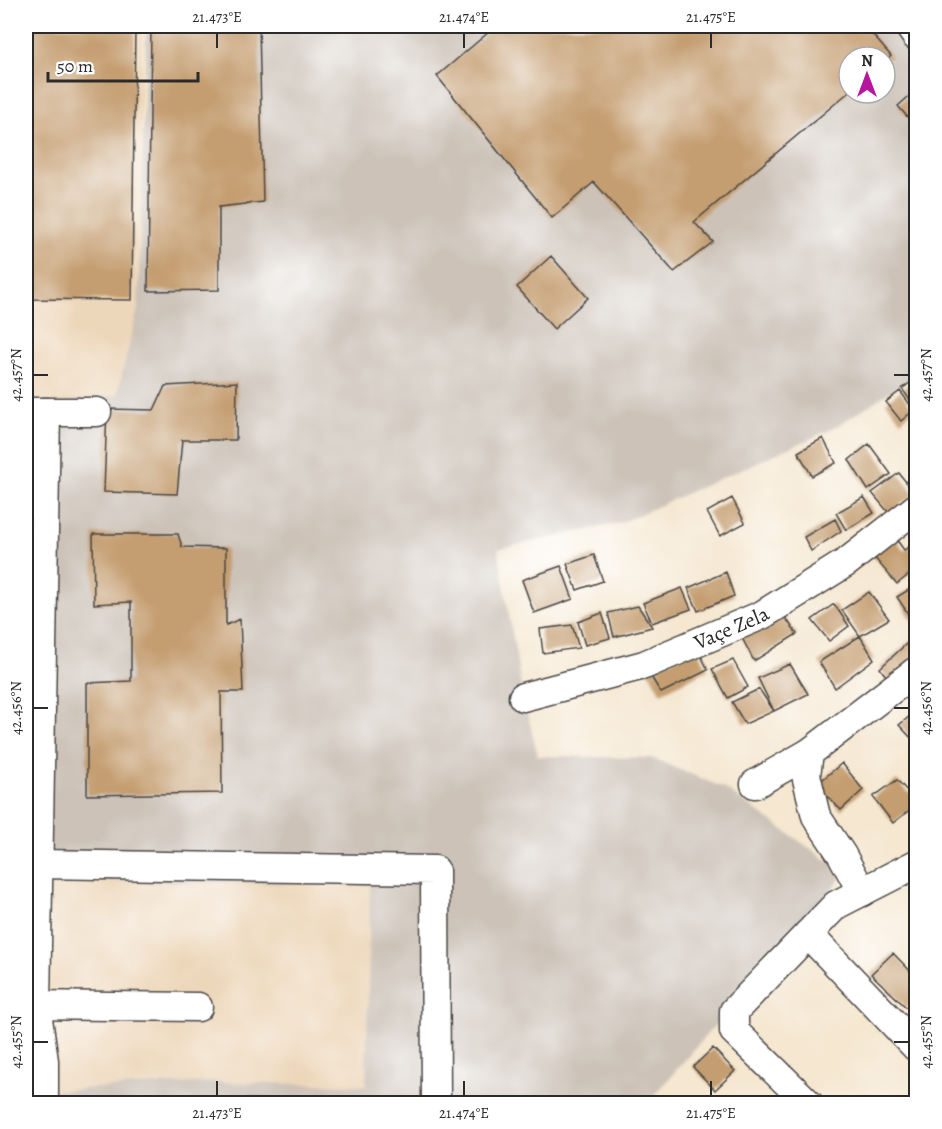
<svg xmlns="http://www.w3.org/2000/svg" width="942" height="1129" viewBox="0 0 942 1129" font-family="Alegreya,serif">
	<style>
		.built { fill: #edd7ba }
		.industrial { fill: #ccc2b8; fill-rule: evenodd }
		.building { fill: #c49d70 }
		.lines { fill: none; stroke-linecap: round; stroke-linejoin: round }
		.minor-casing { stroke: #494744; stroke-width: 31 }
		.minor { stroke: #fff; stroke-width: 28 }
		.ticks { fill: none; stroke: #2b2b2b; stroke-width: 2 }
		.labels { text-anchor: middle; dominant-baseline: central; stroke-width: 4.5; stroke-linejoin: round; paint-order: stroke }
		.street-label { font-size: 21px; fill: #2b2b2b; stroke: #fff }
		.neatline { fill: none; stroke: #2b2b2b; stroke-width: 2 }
		.ticks-label { font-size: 15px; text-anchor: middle; fill: #2b2b2b }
	</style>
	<rect width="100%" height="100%" fill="#fff"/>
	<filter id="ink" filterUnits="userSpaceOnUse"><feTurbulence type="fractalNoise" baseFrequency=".0167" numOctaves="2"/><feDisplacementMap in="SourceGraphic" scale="12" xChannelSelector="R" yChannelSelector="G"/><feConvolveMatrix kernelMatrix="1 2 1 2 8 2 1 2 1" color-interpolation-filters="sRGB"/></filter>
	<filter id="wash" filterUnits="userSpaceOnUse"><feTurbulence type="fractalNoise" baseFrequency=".008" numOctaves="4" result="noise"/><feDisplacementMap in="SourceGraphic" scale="24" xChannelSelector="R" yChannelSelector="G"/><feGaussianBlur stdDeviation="1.35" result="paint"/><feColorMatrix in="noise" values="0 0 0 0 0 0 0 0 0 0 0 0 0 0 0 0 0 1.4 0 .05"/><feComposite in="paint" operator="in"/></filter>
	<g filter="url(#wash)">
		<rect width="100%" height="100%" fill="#f5e7d0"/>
		<!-- built -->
		<path class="built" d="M26,26H143L138,308L117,396L56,403L49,881L370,884L366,1086L212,1082L58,1090V1103H26Z"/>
		<!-- industrial -->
		<path class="industrial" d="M146,26H916V375L832,429L620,523L498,549L523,697L538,756L652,758L724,788L845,873L648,1103H56V1090L212,1082L366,1085L370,884L49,881L55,403L117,395L138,308ZM849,57H885V93H849Z"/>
		<g id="blocks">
			<!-- building -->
			<path class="building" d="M26,26H135L132,300L26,299Z
				M151,26H259L263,202L219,207V290L148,291Z
				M496,26H865L891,56L885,62V57H849V92L694,222L713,242L674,272L594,182L552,218L437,76Z
				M916,90V127L898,106Z
				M551,256L588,298L554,329L517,287Z
				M916,378V408L902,389Z
				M237,382L236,440H182L177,494L104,492L107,409L154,410L165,386Z
				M900,391L914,410L901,421L886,402Z
				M823,438L836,463L812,476L798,452Z
				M869,444L891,474L868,490L849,460Z
				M26,453H35L27,599H26Z
				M899,473L915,494L889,513L872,493Z
				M864,497L874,513L846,530L836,513Z
				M732,498L745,523L720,536L707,512Z
				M835,519L841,531L811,551L804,537Z
				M93,534H178L182,547L226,548V625L240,619L243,692H221L222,793L87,795V683L131,681V602L94,604Z
				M896,539L904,550L916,542V569L897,584L872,555Z
				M594,555L603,581L577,590L567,564Z
				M561,566L573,599L534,613L522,580Z
				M726,572L734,596L698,611L688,588Z
				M916,585V626L897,597Z
				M682,588L691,609L652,623L643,603Z
				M869,592L889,619L860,636L874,659L835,688L819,662L860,636L842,610Z
				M834,604L849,626L829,641L812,620Z
				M638,606L652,627L614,637L608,613Z
				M780,610L797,634L754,661L739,632Z
				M602,613L610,638L585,645L578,622Z
				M572,625L579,648L543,653L540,629Z
				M916,635V659L891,683L880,668Z
				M698,650L708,670L661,693L647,670Z
				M733,660L748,687L728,698L712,669Z
				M790,664L808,694L774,711L758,678Z
				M759,689L774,711L745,724L732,702Z
				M916,711V743L899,725Z
				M842,763L863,790L841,810L816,785Z
				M897,780L916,800V805L893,823L873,797Z
				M893,953L916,977V993L907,1008L871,974Z
				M713,1048L735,1071L715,1090L693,1067Z
				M26,1081H40L39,1104H26Z
				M228,1099L370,1101V1104H227Z"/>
		</g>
	</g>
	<g filter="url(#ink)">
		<use href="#blocks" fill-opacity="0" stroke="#494744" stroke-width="1.5"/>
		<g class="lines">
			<!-- minor casing -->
			<g class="minor-casing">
				<g id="minor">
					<path d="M909,26L916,36"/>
					<path d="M26,412H97"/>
					<path id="s1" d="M523,697L644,665L762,615L847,562L916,508"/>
					<path d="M755,784L809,753"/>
					<path d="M37,864L435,870L436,1104"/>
					<path d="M862,892L842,855L816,816L806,775L809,753L916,671"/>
					<path d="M808,934L916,1047"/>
					<path d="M26,1005L198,1007"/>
					<path d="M44,1104V1061L36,1005L46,412"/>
					<path d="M809,1104L734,1031V1011L836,905L916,864"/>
				</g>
			</g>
			<!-- minor -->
			<use href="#minor" class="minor"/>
		</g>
	</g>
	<!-- ticks -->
	<path class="ticks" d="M217,33V48M464,33V48M711,33V48M33,375H48M894,375H909M33,708H48M894,708H909M33,1042H48M894,1042H909M217,1081V1096M464,1081V1096M711,1081V1096"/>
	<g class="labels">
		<!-- street labels -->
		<g class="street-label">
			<text stroke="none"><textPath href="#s1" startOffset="220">Vaçe Zela</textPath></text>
		</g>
	</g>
	<!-- margin -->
	<rect width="942" height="1129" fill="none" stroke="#fff" stroke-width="66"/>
	<!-- north arrow -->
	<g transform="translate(867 75)"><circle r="28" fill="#ffffff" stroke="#aaaaaa" stroke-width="1.5"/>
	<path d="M0-4.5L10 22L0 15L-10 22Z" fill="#b5179e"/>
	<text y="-9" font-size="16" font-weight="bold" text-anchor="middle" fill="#2b2b2b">N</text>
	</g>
	<!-- scale -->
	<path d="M48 72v9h150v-9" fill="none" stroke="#2b2b2b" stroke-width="3"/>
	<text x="57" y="72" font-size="18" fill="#2b2b2b" stroke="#ffffff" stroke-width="4.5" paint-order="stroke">50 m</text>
	<rect x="33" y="33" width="876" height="1063" class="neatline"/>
	<g class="ticks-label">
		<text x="217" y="22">21.473°E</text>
		<text x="464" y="22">21.474°E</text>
		<text x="711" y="22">21.475°E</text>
		<text transform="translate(16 375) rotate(-90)" y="5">42.457°N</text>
		<text transform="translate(926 375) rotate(-90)" y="5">42.457°N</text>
		<text transform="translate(16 708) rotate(-90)" y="5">42.456°N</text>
		<text transform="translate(926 708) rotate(-90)" y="5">42.456°N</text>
		<text transform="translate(16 1042) rotate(-90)" y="5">42.455°N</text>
		<text transform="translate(926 1042) rotate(-90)" y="5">42.455°N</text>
		<text x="217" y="1118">21.473°E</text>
		<text x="464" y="1118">21.474°E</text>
		<text x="711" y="1118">21.475°E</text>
	</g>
</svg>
